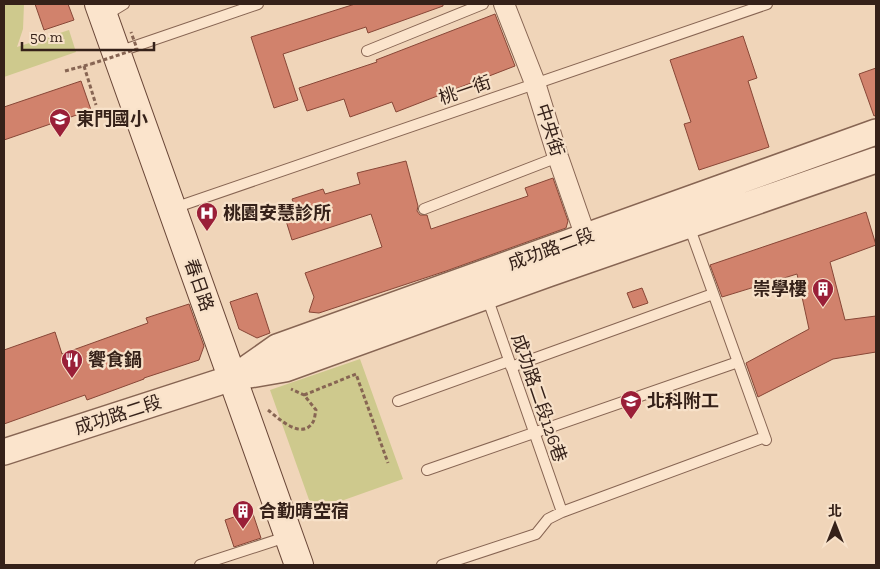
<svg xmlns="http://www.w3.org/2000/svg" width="880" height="569" viewBox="0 0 880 569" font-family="'Zilla Slab','Noto Sans TC',serif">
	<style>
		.green { fill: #cec98d }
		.building { fill: #d1826c; stroke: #884737 }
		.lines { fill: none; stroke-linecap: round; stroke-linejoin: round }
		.service-casing { stroke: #876553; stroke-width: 12 }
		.minor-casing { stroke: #876553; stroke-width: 22 }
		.tertiary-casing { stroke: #876553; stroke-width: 28 }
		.secondary-casing { stroke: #694637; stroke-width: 30 }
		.path { stroke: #876553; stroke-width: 3; stroke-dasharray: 4 2.5; stroke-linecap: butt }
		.service { stroke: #fbe4cc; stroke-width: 10 }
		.minor { stroke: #fbe4cc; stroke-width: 20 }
		.tertiary { stroke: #fbe4cc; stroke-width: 25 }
		.secondary { stroke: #fbe4cc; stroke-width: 28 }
		.path-bridge { stroke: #876553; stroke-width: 3; stroke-dasharray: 4 2.5; stroke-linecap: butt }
		.labels { text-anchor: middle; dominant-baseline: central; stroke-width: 4.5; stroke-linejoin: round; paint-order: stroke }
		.street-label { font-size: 18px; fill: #352119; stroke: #f7e1c9 }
		.poi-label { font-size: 18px; font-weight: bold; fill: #352119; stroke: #f7e1c9; text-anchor: start }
	</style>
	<rect width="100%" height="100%" fill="#f0d5b9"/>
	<!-- green -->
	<path class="green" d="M4,4H24L23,29L17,47L69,30L76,52L4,77Z
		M360,359L403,479L313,511L270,390Z"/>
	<!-- building -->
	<path class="building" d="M35,4H68L74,20L44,30Z
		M355,4H443V6L368,33L366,27L283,54L298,100L274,108L251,37Z
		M495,14L515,66L396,112L392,102L350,117L344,99L307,111L299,88L377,62L376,60Z
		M743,36L757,78L748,81L769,147L699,170L684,124L691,122L670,60Z
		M876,68V115L874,116L859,74Z
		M81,81L91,110L4,140V107Z
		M406,161L418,206L417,211L420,215H427L431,229L528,196L525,188L553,178L568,221L566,228L446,271L319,313L309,312L314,297L305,273L382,247L371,214L292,240L282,208L294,204L292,199L323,189L325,194L360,184L357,173Z
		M866,212L876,245L830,262L845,320L876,316V352L833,359L758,397L746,363L809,329L797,274L722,297L710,265Z
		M642,288L648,303L633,308L627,293Z
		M257,293L270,333L257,338L239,329L230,302Z
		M189,304L204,346L199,360L144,378V379L87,400L85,395L4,424V350L55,332L62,354L148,323L146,318Z
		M252,511L261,538L234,547L225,520Z"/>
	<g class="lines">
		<!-- service casing -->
		<g class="service-casing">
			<path id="service" d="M106,15L124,4
				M367,51L483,4
				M118,52L258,4
				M174,208L767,4
				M424,209L558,157
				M689,226L766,440
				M487,297L562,512
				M511,367L713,294
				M398,401L509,361
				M427,470L738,362
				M200,565L289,536
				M442,565L536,534L548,519L562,512L765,437"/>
		</g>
		<!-- minor casing -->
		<g class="minor-casing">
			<path id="minor" d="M504,4L535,83L558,157L590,249"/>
		</g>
		<!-- tertiary casing -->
		<g class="tertiary-casing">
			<path id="tertiary" d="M240,373L277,347L876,132
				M4,452L232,378L285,369L548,274L876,160"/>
		</g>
		<!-- secondary casing -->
		<g class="secondary-casing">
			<path id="secondary" d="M99,4L299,565"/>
		</g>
		<!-- path -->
		<path class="path" d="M84,66L96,105
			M65,71L91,64
			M304,395L356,374L388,463
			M268,410C278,418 302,441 313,422C315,419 315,413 316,410L304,395L291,389"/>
		<!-- service -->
		<use href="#service" class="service"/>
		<!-- minor -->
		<use href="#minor" class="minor"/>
		<!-- tertiary -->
		<use href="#tertiary" class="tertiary"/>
		<!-- secondary -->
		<use href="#secondary" class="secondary"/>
		<!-- path-bridge -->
		<path class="path-bridge" d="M91,64L137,49L131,32"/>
	</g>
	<!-- icons -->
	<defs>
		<g id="school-pin" transform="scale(1.125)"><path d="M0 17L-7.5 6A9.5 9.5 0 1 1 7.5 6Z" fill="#9a1f38" stroke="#f7e1c9"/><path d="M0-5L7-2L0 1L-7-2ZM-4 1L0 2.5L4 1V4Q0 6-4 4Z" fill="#fff"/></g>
		<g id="hospital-pin" transform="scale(1.125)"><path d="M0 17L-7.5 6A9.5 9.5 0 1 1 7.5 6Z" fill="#9a1f38" stroke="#f7e1c9"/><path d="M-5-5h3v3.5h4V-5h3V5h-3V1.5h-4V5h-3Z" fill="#fff"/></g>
		<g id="building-pin" transform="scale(1.125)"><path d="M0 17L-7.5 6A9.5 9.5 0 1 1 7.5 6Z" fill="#9a1f38" stroke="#f7e1c9"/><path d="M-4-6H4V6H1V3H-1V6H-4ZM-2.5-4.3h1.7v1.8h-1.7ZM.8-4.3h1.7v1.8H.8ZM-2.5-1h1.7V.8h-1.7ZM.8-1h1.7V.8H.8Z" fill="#fff"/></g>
		<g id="restaurant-pin" transform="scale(1.125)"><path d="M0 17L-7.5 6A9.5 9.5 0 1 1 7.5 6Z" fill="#9a1f38" stroke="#f7e1c9"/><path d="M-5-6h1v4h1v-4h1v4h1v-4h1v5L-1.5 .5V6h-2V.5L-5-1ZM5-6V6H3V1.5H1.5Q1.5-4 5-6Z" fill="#fff"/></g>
	</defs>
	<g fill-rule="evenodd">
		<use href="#school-pin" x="60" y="119"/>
		<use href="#hospital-pin" x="207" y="213"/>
		<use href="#building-pin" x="823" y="289"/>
		<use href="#restaurant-pin" x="72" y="360"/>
		<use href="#school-pin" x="631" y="401"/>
		<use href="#building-pin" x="243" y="511"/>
	</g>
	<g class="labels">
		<!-- street labels -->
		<g class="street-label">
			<text transform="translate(465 90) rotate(-19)">桃一街</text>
			<text transform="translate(550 130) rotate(72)">中央街</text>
			<text transform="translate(551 249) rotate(-20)">成功路二段</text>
			<text transform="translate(199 285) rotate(71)">春日路</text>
			<text transform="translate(539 398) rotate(71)">成功路二段126巷</text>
			<text transform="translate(118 415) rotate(-18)">成功路二段</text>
		</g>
		<!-- poi labels -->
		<g class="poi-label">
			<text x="76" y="119">東門國小</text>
			<text x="223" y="213">桃園安慧診所</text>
			<text x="807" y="289" text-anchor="end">崇學樓</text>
			<text x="88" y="360">饗食鍋</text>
			<text x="647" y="401">北科附工</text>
			<text x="259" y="511">合勤晴空宿</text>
		</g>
	</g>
	<!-- border -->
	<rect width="880" height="569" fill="none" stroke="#352119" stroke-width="10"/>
	<!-- north arrow -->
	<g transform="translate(835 524)" stroke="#f7e1c9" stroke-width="4" paint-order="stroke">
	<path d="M0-4L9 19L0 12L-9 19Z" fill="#352119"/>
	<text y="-8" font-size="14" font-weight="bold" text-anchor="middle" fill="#352119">北</text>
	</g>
	<!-- scale -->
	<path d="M22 42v8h132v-8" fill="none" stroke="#352119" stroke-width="2.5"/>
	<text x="30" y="42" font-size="15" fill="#352119" stroke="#f7e1c9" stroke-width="4" paint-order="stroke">50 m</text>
</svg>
